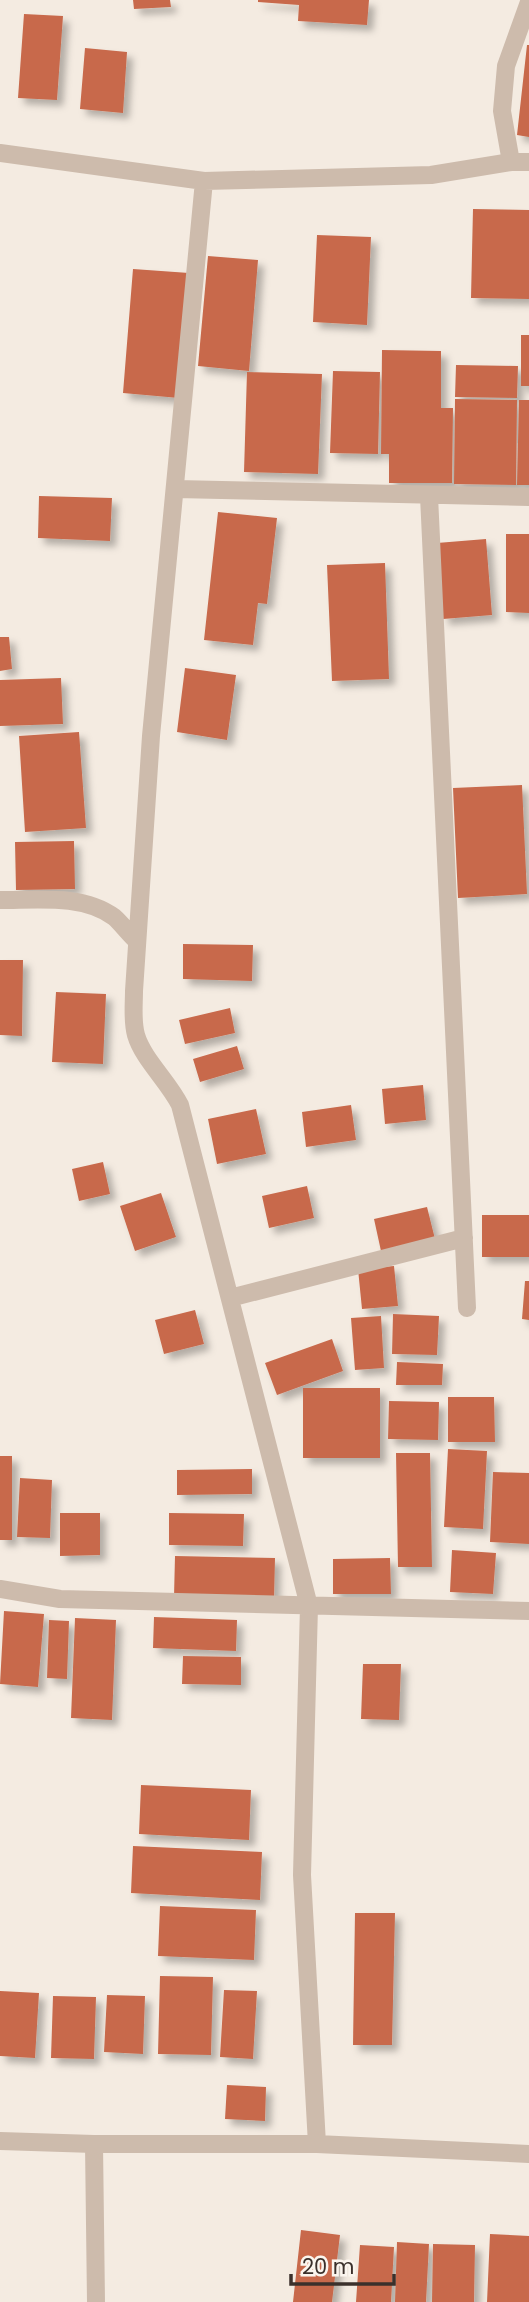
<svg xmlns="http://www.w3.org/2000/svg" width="529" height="2302" viewBox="0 0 529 2302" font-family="Poppins,sans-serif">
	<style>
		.building { fill: #c8694b; filter: url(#shadow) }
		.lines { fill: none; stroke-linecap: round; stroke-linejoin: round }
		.street { stroke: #cdbbac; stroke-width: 18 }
	</style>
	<defs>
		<filter id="shadow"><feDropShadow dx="6" dy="6" stdDeviation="3.5" flood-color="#0004"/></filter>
	</defs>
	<rect width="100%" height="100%" fill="#f4ebe1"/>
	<!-- building -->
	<path class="building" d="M133,0H170L171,7L134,9Z
		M258,0H369L367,25L298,21L299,5L258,2Z
		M24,14L63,16L57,100L18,98Z
		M527,45H529V137L517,135Z
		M85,48L127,52L123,113L80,109Z
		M473,209L529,210V299L471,298Z
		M317,235L371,237L367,325L313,322Z
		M208,256L258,260L249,371L198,366Z
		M133,269L189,273L179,398L123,393Z
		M521,335H529V386H521Z
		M382,350L441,351V408H453L452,483H389V454H381Z
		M456,365L518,366L517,398L455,397Z
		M333,371L380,372L378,454L330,453Z
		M247,372L322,374L318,474L244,472Z
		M455,399L517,400L516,485L454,484Z
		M519,400H529V485H517Z
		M39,496L112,498L110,541L38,538Z
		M218,512L277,518L267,604L258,603L253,645L204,640Z
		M506,534H529V613L506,612Z
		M486,539L492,615L443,619L437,543Z
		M385,563L389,679L332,681L327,565Z
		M0,637H9L12,669L0,671Z
		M185,668L236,675L227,740L177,732Z
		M61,678L63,724L0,726V680Z
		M79,732L86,828L25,832L19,736Z
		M522,785L527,894L458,898L453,788Z
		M74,841L75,889L16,890L15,842Z
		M183,944L253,945L252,981L183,979Z
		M0,960H23L22,1036L0,1035Z
		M56,992L106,994L103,1064L52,1062Z
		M230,1008L235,1033L185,1044L179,1020Z
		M237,1046L244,1069L200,1082L193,1059Z
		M423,1085L426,1120L385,1124L382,1089Z
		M351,1105L356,1140L306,1147L302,1112Z
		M256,1109L266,1154L217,1164L208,1119Z
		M103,1162L110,1194L79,1201L72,1169Z
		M307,1186L314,1218L269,1228L262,1196Z
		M161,1193L176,1237L135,1251L120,1206Z
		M427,1207L435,1239L381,1251L374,1219Z
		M482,1215H529V1257H482Z
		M394,1266L398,1306L362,1309L358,1269Z
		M525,1281H529V1320L522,1319Z
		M195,1310L204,1344L164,1354L155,1320Z
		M393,1314L439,1316L437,1355L392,1354Z
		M381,1316L384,1368L355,1370L351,1318Z
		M332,1339L343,1371L277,1395L265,1363Z
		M397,1362L443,1364L442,1385H396Z
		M303,1388H380V1458H303Z
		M448,1397H494L495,1442H448Z
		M389,1401L439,1402L438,1440L388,1439Z
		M448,1449L487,1451L483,1529L444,1527Z
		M396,1453H430L432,1567H398Z
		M0,1456H12V1540H0Z
		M252,1469V1494L177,1495V1470Z
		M493,1472L529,1473V1544L490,1542Z
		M20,1478L52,1480L50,1538L17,1537Z
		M60,1513H100V1555L60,1556Z
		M169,1513L244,1514L243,1546L169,1545Z
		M452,1550L496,1553L493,1594L450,1592Z
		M175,1556L275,1558L274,1599L174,1597Z
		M390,1558L391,1594H333V1559Z
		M4,1611L44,1614L38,1687L0,1684Z
		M154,1617L237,1620L236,1651L153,1648Z
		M75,1618L116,1620L112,1720L71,1718Z
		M49,1620L69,1621L67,1679L47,1678Z
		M183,1656L241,1657V1685L182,1684Z
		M363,1664H401L399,1720L361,1719Z
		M141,1785L251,1790L249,1840L139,1834Z
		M133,1846L262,1852L260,1900L131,1893Z
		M160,1906L256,1910L254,1960L158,1956Z
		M355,1913H395L392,2045H353Z
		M160,1976L213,1977L211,2055L158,2054Z
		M224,1990L257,1991L253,2059L220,2057Z
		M0,1991L39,1993L35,2058L0,2056Z
		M107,1995L145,1996L143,2054L104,2052Z
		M53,1996L96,1997L94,2059L51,2058Z
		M227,2085L266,2087L265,2121L225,2119Z
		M301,2230L340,2235L332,2302H293Z
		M490,2234L529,2236V2302H487Z
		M397,2242L429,2244L426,2302H395Z
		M433,2244L475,2245L474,2302H432Z
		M360,2245L394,2247L391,2302H356Z"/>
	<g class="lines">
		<!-- street -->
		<path class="street" d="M0,153L204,181L431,175L511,162H529
			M511,162L502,111L506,66L529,2
			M204,181L151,736L134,991C134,1005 132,1021 136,1035C143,1059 168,1081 180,1105L309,1606L302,1875L317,2144
			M176,489L529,497
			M429,496L467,1308
			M0,900C37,900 83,894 114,917C122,924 129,934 137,941
			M230,1298L464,1238
			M0,1589L60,1599L529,1611
			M0,2141L94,2144H317L529,2154
			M94,2144L96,2302"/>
	</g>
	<!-- scale -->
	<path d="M291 2274v10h103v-10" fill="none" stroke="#3b302b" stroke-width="3.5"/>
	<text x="302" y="2274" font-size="21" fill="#3b302b" stroke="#fbf5ee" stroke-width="5" paint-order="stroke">20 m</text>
</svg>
